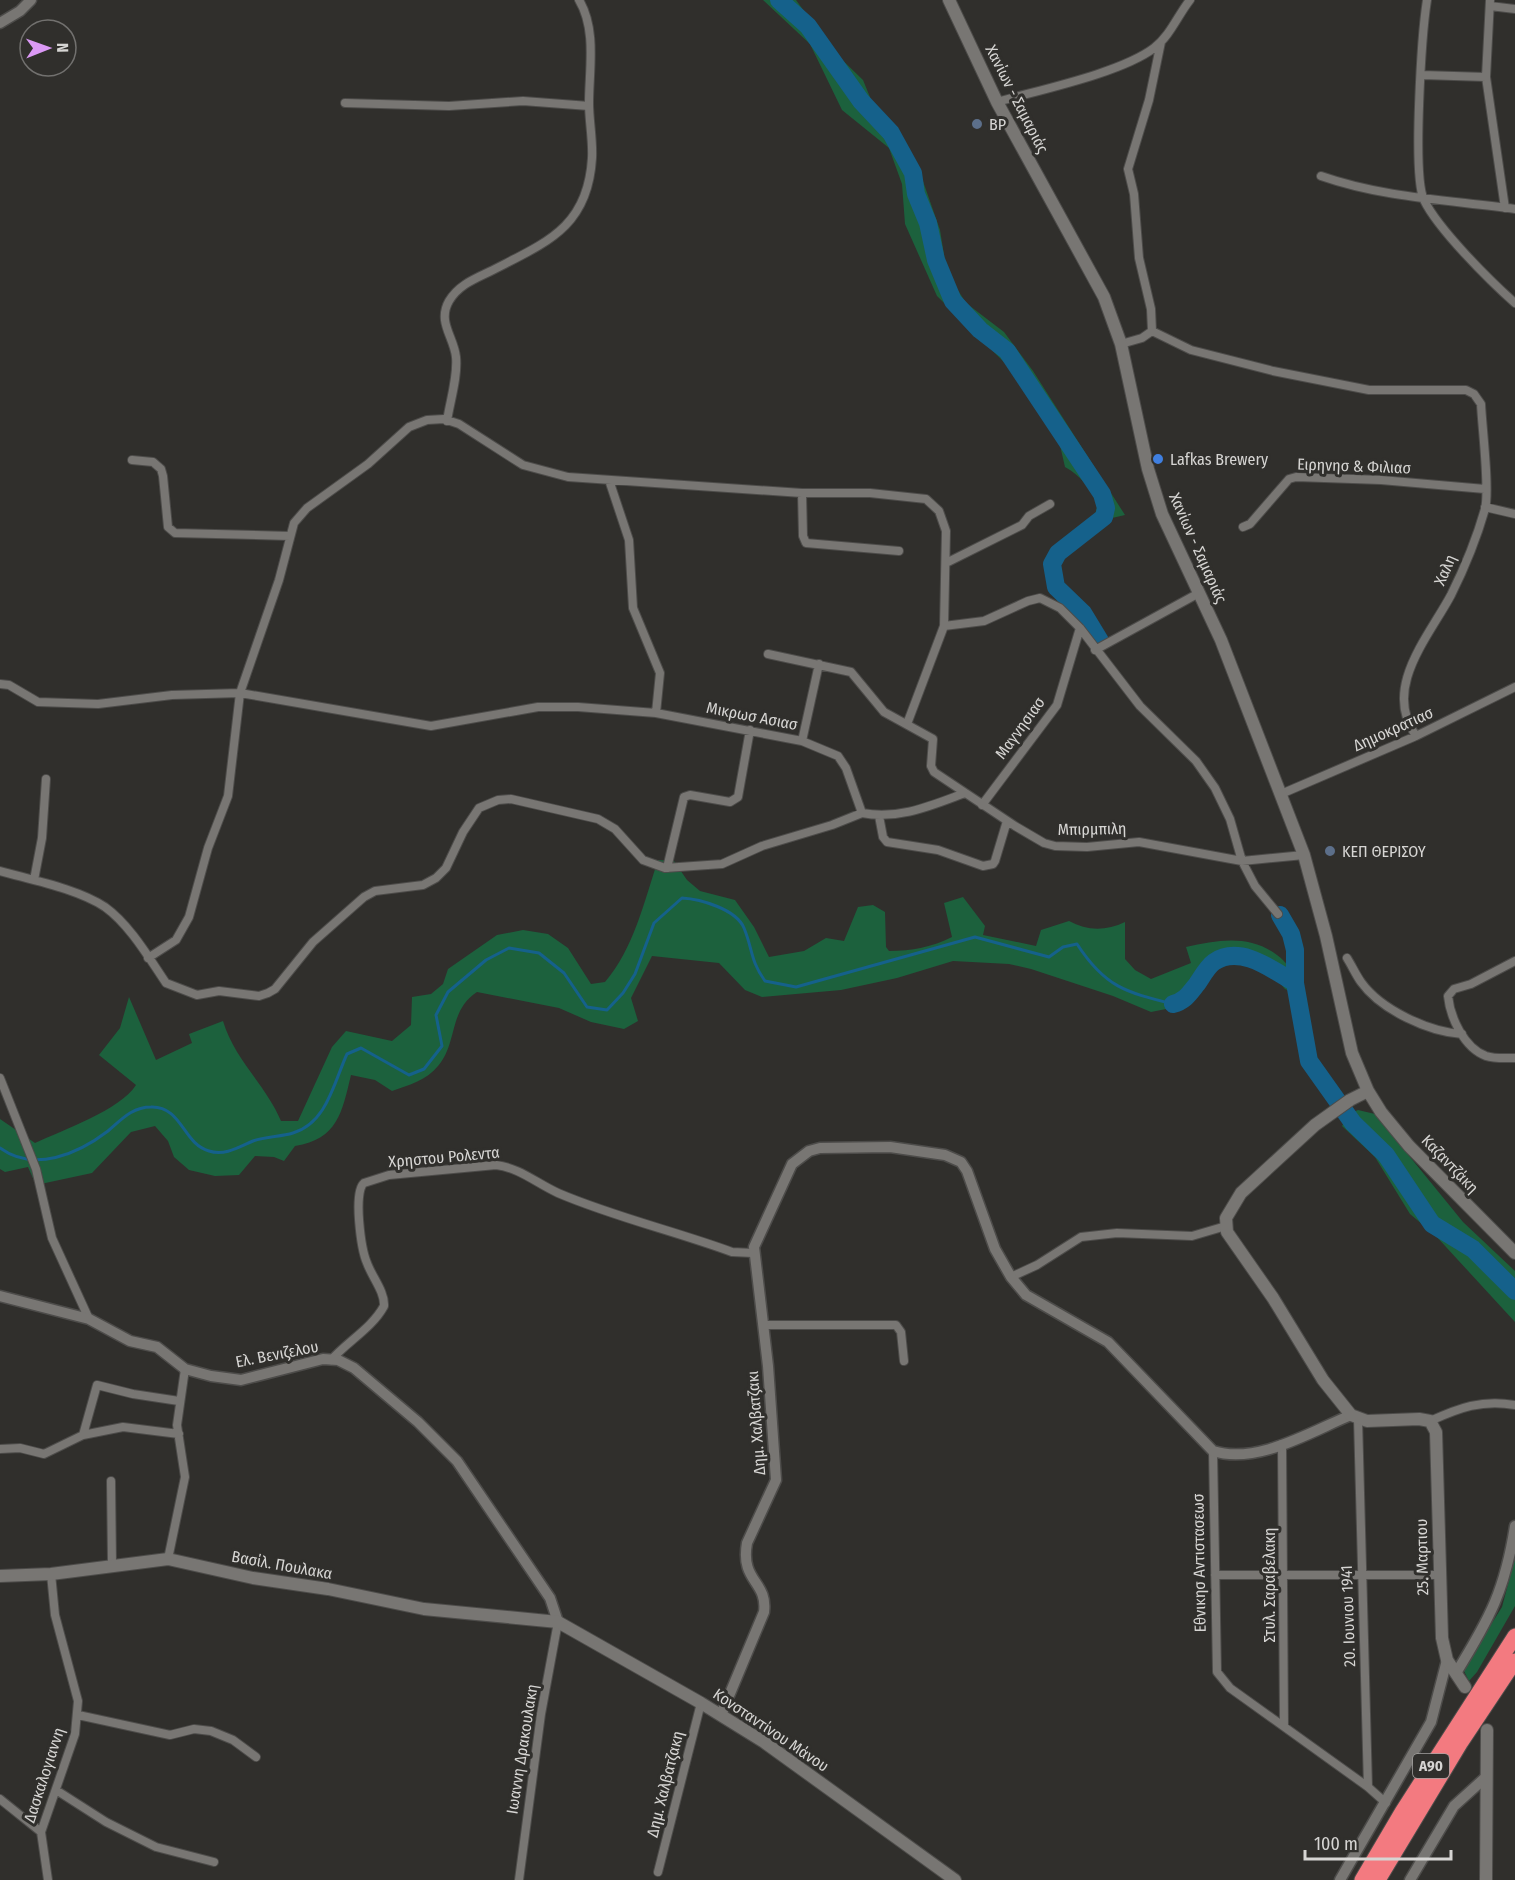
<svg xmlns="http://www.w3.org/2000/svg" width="1515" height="1880" viewBox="0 0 1515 1880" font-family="'Fira Sans Condensed',sans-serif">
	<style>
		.green { fill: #1c613d }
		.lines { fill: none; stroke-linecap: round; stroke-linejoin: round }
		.stream { stroke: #15618b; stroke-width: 3 }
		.river { stroke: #15618b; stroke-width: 18 }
		.minor-casing { stroke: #4d4c4a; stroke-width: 10 }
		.tertiary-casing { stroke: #4d4c4a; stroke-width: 13 }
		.secondary-casing { stroke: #4d4c4a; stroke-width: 14 }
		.motorway-casing { stroke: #4d4c4a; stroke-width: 17 }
		.minor { stroke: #787673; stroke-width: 8 }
		.tertiary { stroke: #787673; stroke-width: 10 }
		.secondary { stroke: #787673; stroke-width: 12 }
		.motorway { stroke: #f37a80; stroke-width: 15 }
		.service-dot { fill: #5c6f8a; stroke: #302f2c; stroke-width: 2 }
		.shop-dot { fill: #3f7fe0; stroke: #302f2c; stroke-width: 2 }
		.labels { text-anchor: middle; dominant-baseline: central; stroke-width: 6; stroke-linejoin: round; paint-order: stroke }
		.shield { fill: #302f2c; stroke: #a4a3a1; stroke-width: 1.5 }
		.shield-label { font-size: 15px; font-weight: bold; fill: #d6d5d3 }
		.street-label { font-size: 16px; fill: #d6d5d3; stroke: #302f2c }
		.poi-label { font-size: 16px; fill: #d6d5d3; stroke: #302f2c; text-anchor: start }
	</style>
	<rect width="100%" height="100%" fill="#302f2c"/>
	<!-- green -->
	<path class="green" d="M763,0H796L833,51L863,80L874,107L898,129L917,164L940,230L947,273L966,303L1004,332L1033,371L1125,515L1112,518L1079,540L1078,532L1094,518L1098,504C1090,488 1080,475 1065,467L1059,441L1009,367L937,296L905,224L902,184L889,148L842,110L810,44Z
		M658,860L674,861L687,880L700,891L735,900L754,927L769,957L804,951L826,938L844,941L858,907L873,905L885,912L886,947L889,951C912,951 932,947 952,937L944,903L963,897L985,926L983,935L1036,946L1041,930L1069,921C1087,931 1106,931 1125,922V959L1135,970L1151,979L1191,963L1186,947C1218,940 1249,934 1277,955C1286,961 1291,972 1301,978L1302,997L1285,989L1273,975L1260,968L1234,961L1221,966L1212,975L1186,1005L1151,1012L1113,996L1031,969L1009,964L953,961L897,978L841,990L762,997L745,990L719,963L652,956L631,998L638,1021L624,1029L591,1022L559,1008L477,992C448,1011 458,1043 438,1066C427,1080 409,1085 392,1091L375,1080L351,1075C342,1112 338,1139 295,1146L284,1161L274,1157L255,1156L239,1175L215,1176L189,1170L174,1157L168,1141L155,1126L131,1132L92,1173L36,1185L28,1167L5,1172L0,1169V1119L35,1143C63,1130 120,1110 136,1085L99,1055L120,1028L129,997L156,1060L192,1043L189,1034L223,1021C234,1059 266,1085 281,1121H298L332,1047L346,1031L392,1041L411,1025L412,997L431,994L443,984L448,969L497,935L523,930L548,934L568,948L591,984L605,982C634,948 644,902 658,860Z
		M1358,1110L1375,1114L1463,1222L1515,1271V1322L1435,1235L1410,1214L1375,1157L1342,1126L1349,1114Z
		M1515,1558V1606L1477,1672L1469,1681L1463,1669L1502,1607Z"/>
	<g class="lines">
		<!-- stream -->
		<path class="stream" d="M0,1148C34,1173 78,1154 108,1131C121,1120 132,1107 151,1107C182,1106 183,1144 209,1151C225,1156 239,1147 253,1141C266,1136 280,1137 293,1133C327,1123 334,1082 347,1054L361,1048L409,1075L424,1069L442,1046L436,1015L448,992L486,960L509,948L539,953L564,973L587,1007L607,1010L623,993L635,974L654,923L682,898C700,899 736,909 744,928C753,950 750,960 765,981L796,987L975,937L1049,957L1063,947L1077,944C1105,987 1125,992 1173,1004"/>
		<!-- river -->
		<path class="river" d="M779,0L808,26L861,101L891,133L913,173L916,194L928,223L936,260L953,301L980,330L1007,351L1102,494L1106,508L1104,517L1058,553L1052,564L1056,587L1083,613L1100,641
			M1280,915L1291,934L1295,950V983L1309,1061L1353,1123L1386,1155L1432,1224L1473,1249L1515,1291
			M1173,1004C1185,1001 1189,994 1197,984C1202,977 1207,967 1214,962C1240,944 1273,970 1295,983"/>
		<!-- minor casing -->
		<g class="minor-casing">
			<path id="minor" d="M1427,0C1422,32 1412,175 1424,200C1438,229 1490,281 1515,303
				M1490,0L1486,77L1505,208
				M1490,6L1515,9
				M1422,75L1486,77
				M997,102C1039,90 1121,73 1154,48C1170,36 1178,15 1190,0
				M345,103L449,106L523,101L589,106
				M1321,176C1384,198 1449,200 1515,209
				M1152,331L1191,350L1273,371L1369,390H1466L1474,394L1481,404C1482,427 1490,490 1485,509C1477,537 1464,569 1451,595C1428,638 1382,688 1416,736
				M1121,344L1142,338L1152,331L1151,309L1139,258L1134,194L1128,169L1149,100L1161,42
				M447,421C450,401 458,377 456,357C454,337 437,322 449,301C459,284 477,278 493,270C547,242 588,227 592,158C593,140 589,121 589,103C589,70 597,30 579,0
				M132,460L153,462L161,469L163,476L168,527L175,533L290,536
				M609,480L629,540L633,608L660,673L656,713
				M802,493L803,536L806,543L899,551
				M1485,507L1515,514
				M1243,527L1250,524L1289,479L1296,477L1381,480L1485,489
				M946,563L1022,525L1029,516L1050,504
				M944,626L984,621L1028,601L1040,598L1060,608L1080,628L1140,706L1196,761L1215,788L1230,819L1242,861L1255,886L1278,914
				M1095,650L1199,593
				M768,654L851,672L884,712L933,739L931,766L934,772L1015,826L1044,843L1055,846L1087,847L1139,842L1242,861L1304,855
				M0,684L9,685L38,702L98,704L172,695L240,693L431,726L538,707H578L656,713L802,741L838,756L846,768L862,813C899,820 930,806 965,793
				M802,741L819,664
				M1281,794L1416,736L1515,687
				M982,805L1057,705L1080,628
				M879,816L883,837L887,842L938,850L983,866L993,864L995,861L1007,821
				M667,868L684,797L690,795L730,802L738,797L750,730
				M0,871C32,880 78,889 105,907C130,925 149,958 166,983L197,995L219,991L259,996L268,993L275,989L313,942L364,897L375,891L423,885L436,878L446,868L463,832L479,808L498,800L511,799L598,819L615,829L643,860L665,868L722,864L762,846L832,825L862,813
				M34,880L42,838L46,779
				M148,958L176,940L189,917L208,848L228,796L240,693L279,580L294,523L307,508L368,464L409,427L427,420L444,419L459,424L523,465L568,477L802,493H870L926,499L939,511L946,531L944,626L907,724
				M1347,958C1352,966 1356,975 1361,982C1381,1010 1429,1032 1462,1034
				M1515,961L1471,984L1454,989L1448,996C1450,1017 1464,1048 1486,1056C1495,1059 1505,1058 1515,1058
				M0,1078L36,1169L52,1238L89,1319
				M1011,1277L1037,1265L1081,1237L1117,1233L1192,1236L1226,1226
				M764,1325H896L901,1332L904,1361
				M331,1360C348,1341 372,1328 384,1306C385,1292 372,1277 367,1263C361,1249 353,1192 364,1183L389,1175L496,1165C520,1168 536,1183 558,1193C614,1217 675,1231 732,1252L753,1253
				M1358,1419L1368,1787L1386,1803
				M1430,1421C1459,1408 1482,1399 1515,1405
				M83,1435L97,1385L133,1394L179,1401
				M1282,1444L1284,1726
				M0,1449L20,1448L44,1454L83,1435L123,1427L179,1434
				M1213,1451L1217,1672L1230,1688L1368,1787
				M111,1481L112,1565
				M168,1559L185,1477L177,1425L185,1369
				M1215,1575H1439
				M78,1715L170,1735L194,1729L211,1731L233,1740L256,1757
				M56,1790L106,1822L156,1847L214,1862
				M0,1799L41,1832
				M658,1872L701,1703
				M48,1880L41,1832L75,1734L78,1701L55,1615L51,1574
				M519,1880L541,1714L558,1622"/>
		</g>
		<!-- tertiary casing -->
		<g class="tertiary-casing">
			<path id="tertiary" d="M0,23L20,11L31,0
				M0,1296L89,1319L130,1341L157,1347L185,1369L211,1376L241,1380L323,1359L338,1360L354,1368L418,1422L457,1461L550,1598L558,1622
				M1456,1673C1490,1618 1505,1590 1515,1526
				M721,1715L764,1612C768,1581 740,1582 747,1543L776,1480L768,1366L754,1247L792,1164L809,1151L820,1148L890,1147L945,1155L961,1162L967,1171L995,1249L1011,1277L1026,1295L1108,1342L1213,1451C1257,1465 1310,1432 1351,1415
				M1340,1880L1431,1722L1447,1660
				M1410,1880L1454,1806L1486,1777"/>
		</g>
		<!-- secondary casing -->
		<g class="secondary-casing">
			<path id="secondary" d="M949,0L997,102L1104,297L1121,344L1148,469L1162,514L1221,640L1304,855L1326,936L1352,1053L1368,1091L1381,1112L1409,1146L1515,1253
				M1368,1091L1350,1100L1315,1125L1241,1193L1226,1218L1227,1232L1273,1298L1323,1380L1351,1415L1367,1421L1419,1419L1430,1421L1436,1432L1442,1638L1447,1660L1465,1687
				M0,1576L51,1574L168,1559L253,1578L328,1589L424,1609L558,1622L701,1703L764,1742L955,1880
				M1486,1880L1487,1730"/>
		</g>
		<!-- motorway casing -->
		<g class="motorway-casing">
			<path id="motorway" d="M1362,1880L1402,1812L1515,1636
				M1378,1880L1461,1742L1515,1661"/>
		</g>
		<!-- minor -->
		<use href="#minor" class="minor"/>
		<!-- tertiary -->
		<use href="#tertiary" class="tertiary"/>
		<!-- secondary -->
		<use href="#secondary" class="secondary"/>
		<!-- motorway -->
		<use href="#motorway" class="motorway"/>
	</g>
	<!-- markers -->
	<g class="service-dot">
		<circle cx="977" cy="124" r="6"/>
		<circle cx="1330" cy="851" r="6"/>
	</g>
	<circle class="shop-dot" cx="1158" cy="459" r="6"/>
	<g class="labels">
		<!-- shield labels -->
		<rect class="shield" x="1413" y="1754" width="36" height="24" rx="4.5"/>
		<g class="shield-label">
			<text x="1431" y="1766">Α90</text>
		</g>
		<!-- street labels -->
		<g class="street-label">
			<text transform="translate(1017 99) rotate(63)">Χανίων - Σαμαριάς</text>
			<text transform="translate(1354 466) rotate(2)">Ειρηνησ &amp; Φιλιασ</text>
			<text transform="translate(1198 548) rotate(66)">Χανίων - Σαμαριάς</text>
			<text transform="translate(1445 570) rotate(-67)">Χαλη</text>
			<text transform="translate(752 716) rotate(11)">Μικρωσ Ασιασ</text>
			<text transform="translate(1020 728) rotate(-54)">Μαγνησιασ</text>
			<text transform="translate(1393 729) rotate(-24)">Δημοκρατιασ</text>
			<text transform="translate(1092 829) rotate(-1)">Μπιρμπιλη</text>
			<text transform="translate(444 1157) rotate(-5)">Χρηστου Ρολεντα</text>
			<text transform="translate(1450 1164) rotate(46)">Καζαντζάκη</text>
			<text transform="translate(277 1354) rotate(-11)">Ελ. Βενιζελου</text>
			<text transform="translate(756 1423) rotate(-94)">Δημ. Χαλβατζακι</text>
			<text transform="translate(1422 1557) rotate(-91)">25. Μαρτιου</text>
			<text transform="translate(1199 1563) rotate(-91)">Εθνικησ Αντιστασεωσ</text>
			<text transform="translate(282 1565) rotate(10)">Βασίλ. Πουλακα</text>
			<text transform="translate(1269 1585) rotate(-90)">Στυλ. Σαραβελακη</text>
			<text transform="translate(1348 1616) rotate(-92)">20. Ιουνιου 1941</text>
			<text transform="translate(771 1730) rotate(34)">Κονσταντίνου Μάνου</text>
			<text transform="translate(522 1749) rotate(-81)">Ιωαννη Δρακουλακη</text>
			<text transform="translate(44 1775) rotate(-72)">Δασκαλογιαννη</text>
			<text transform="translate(665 1784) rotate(-76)">Δημ. Χαλβατζακη</text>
		</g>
		<!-- poi labels -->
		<g class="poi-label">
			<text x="989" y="124">BP</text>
			<text x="1170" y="459">Lafkas Brewery</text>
			<text x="1342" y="851">ΚΕΠ ΘΕΡΙΣΟΥ</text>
		</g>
	</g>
	<!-- north arrow -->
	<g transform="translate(48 48) rotate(89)"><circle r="28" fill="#302f2c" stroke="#72716f" stroke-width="1.5"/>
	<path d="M0-4.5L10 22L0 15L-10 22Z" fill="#db99f5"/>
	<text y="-9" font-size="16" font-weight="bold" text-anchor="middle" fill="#d6d5d3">N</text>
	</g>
	<!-- scale -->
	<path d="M1305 1850v9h146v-9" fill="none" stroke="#d6d5d3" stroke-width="3"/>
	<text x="1314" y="1850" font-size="18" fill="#d6d5d3" stroke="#302f2c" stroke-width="4.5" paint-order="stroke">100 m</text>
</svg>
